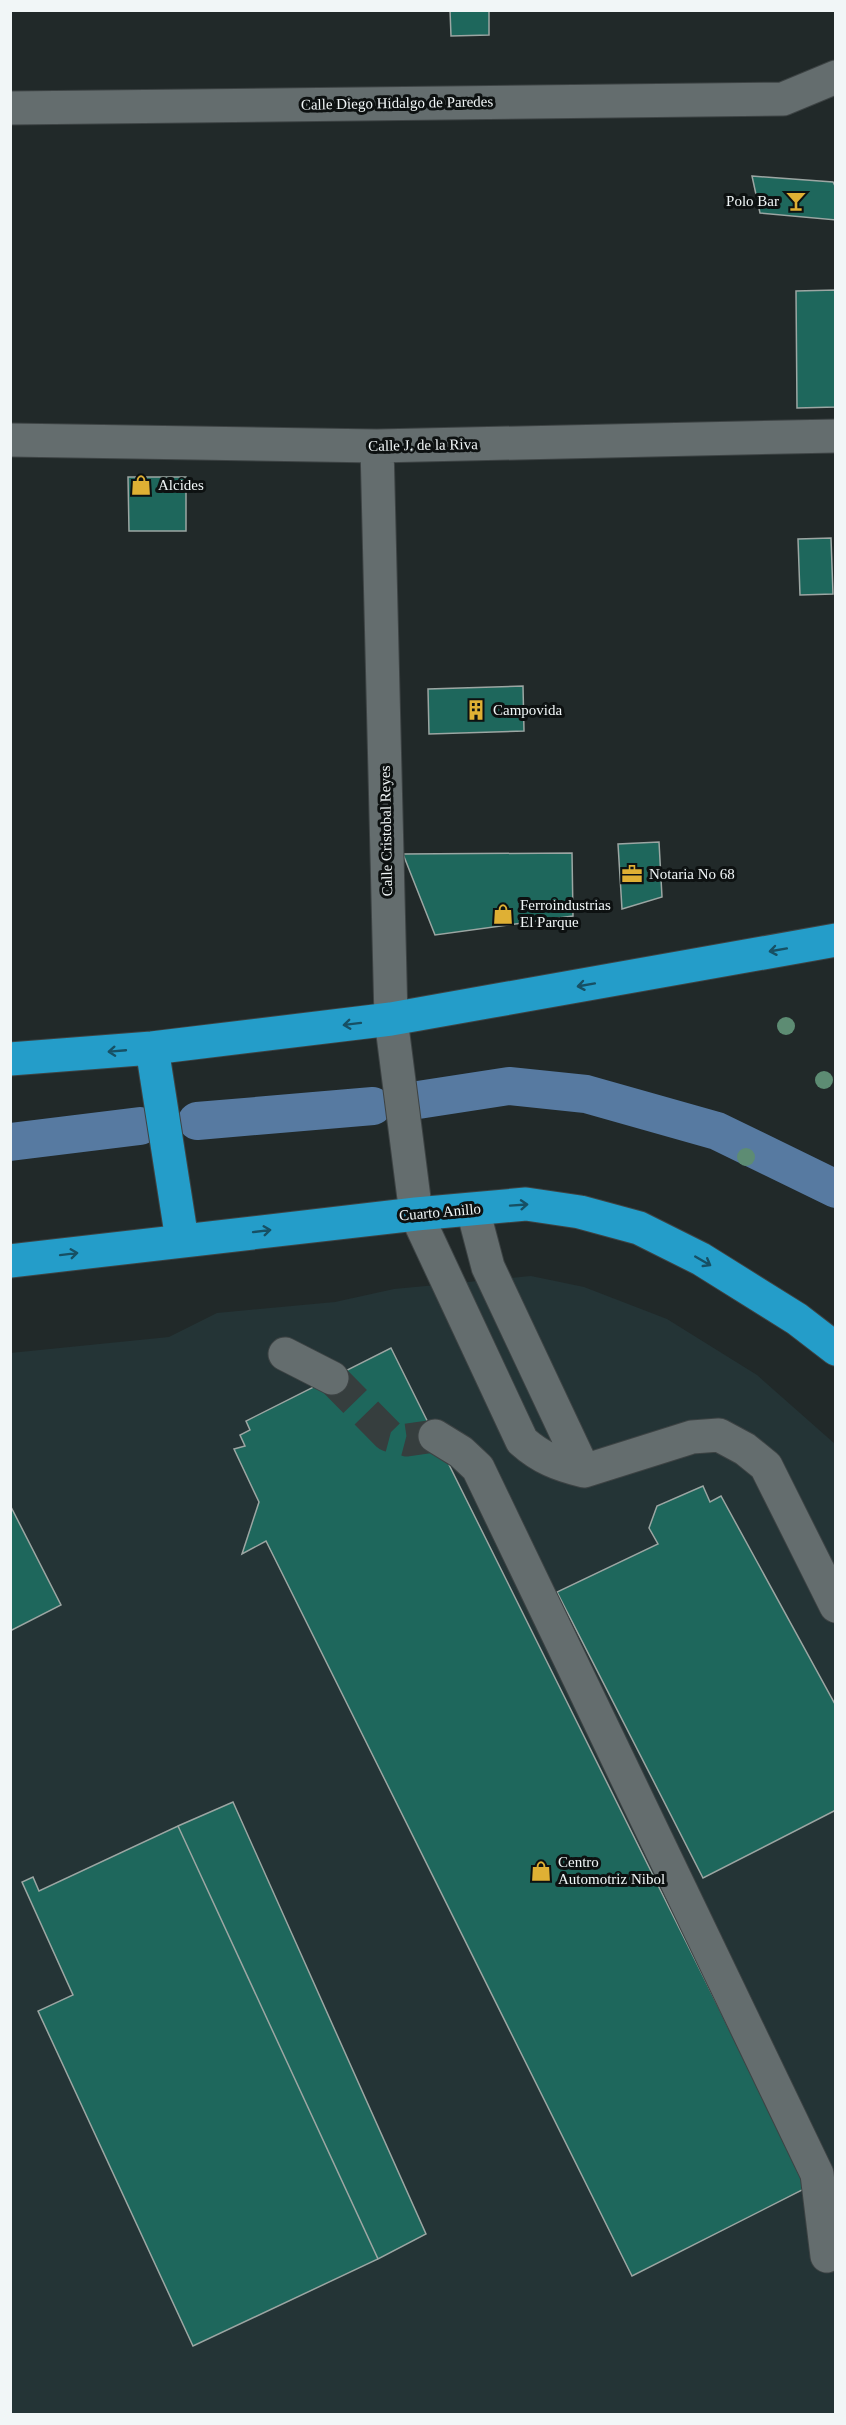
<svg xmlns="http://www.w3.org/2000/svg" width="846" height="2425" viewBox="0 0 846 2425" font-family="'Times New Roman',serif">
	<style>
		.built { fill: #243436 }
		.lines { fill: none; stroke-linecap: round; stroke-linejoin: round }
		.canal { stroke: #577aa1; stroke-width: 38 }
		.building { fill: #1e675c; stroke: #9ca6a3; stroke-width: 1.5 }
		.minor-tunnel { stroke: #363e3e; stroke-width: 33; stroke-dasharray: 33 16; stroke-linecap: butt }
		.minor-casing { stroke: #3d4344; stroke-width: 35 }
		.highway-casing { stroke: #3d4344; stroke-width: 35 }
		.minor { stroke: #646d6e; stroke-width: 33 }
		.highway { stroke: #249dc9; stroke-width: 33 }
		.tree { fill: #5d8c73 }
		.oneway { stroke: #175064 }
		.labels { text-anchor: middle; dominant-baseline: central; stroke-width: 6; stroke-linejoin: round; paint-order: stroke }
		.street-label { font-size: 15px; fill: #f1f6f7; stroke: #0d1111 }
		.poi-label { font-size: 15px; fill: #f1f6f7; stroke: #0d1111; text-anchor: start }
	</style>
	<rect width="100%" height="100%" fill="#212929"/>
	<!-- built -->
	<path class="built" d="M531,1276L584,1287L667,1319L757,1375L835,1444V2414H11L10,1353L169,1337L217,1313L335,1302L394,1289Z"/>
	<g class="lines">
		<!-- canal -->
		<path class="canal" d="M418,1100L509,1086L586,1094L717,1131L836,1189
			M197,1121L373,1106
			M10,1142L140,1126"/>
	</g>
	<!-- building -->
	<path class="building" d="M450,10H489V35L451,36Z
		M752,176L833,182L836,188V220L760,213Z
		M836,290V407L797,408L796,291Z
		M128,477H186V531H129Z
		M831,538L833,594L800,595L798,539Z
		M523,686L524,731L429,734L428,689Z
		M659,842L662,897L622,909L618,844Z
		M572,853L573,916L435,935L403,854Z
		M391,1348L808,2187L632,2276L266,1541L242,1554L259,1502L234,1449L245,1446L240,1435L250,1430L246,1421Z
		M703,1486L710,1502L721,1496L836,1706V1810L703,1878L557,1592L658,1544L649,1528L657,1506Z
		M10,1505L61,1605L10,1631Z
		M233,1802L426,2234L378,2259L178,1826Z
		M178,1826L378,2259L193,2346L38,2011L73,1995L22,1882L33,1877L39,1891Z"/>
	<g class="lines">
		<!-- minor-tunnel -->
		<path class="minor-tunnel" d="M332,1378L388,1435L407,1440L435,1436"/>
		<!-- minor casing -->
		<g class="minor-casing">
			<path id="minor" d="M10,108L783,99L836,77
				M10,440L377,446L836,436
				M377,446L391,1019L416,1214L522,1441C541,1458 559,1465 584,1471
				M473,1210L488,1267L584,1471L692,1437L719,1435L745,1449L766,1466L836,1606
				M285,1354L332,1378
				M435,1436L461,1452L478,1468L817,2174L827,2256"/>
		</g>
		<!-- highway casing -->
		<g class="highway-casing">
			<path id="highway" d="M152,1048L182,1240
				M10,1059L152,1048L391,1019L836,940
				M10,1261L416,1214L526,1204L580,1212L639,1228L701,1259L797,1319L836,1349"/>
		</g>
		<!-- minor -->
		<use href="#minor" class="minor"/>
		<!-- highway -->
		<use href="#highway" class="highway"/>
	</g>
	<!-- trees -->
	<g class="tree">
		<circle cx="786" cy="1026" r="9"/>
		<circle cx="824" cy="1080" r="9"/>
		<circle cx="746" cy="1157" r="9"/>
	</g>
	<!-- one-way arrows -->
	<defs><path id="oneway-shaft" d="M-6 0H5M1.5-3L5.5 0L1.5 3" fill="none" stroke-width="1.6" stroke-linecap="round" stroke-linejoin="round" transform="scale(1.5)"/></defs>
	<g class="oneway">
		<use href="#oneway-shaft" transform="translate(778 950) rotate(170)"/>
		<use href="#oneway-shaft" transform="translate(586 985) rotate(170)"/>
		<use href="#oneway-shaft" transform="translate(352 1024) rotate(173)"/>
		<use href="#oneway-shaft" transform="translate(117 1051) rotate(175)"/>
		<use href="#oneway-shaft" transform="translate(519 1205) rotate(-4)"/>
		<use href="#oneway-shaft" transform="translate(262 1231) rotate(-7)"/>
		<use href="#oneway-shaft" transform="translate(69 1254) rotate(-7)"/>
		<use href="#oneway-shaft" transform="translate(703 1261) rotate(30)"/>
	</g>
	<!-- icons -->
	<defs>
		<g id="bar-bare" transform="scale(1.62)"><path d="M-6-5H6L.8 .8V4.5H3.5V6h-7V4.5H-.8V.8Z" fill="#dfb034" stroke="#0d1111" stroke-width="2.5" paint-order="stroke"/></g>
		<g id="shop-bare" transform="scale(1.62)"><path d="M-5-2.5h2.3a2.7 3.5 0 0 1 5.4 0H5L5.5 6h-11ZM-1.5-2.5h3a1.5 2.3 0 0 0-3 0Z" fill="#dfb034" stroke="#0d1111" stroke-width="2.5" paint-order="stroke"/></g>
		<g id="building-bare" transform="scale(1.62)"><path d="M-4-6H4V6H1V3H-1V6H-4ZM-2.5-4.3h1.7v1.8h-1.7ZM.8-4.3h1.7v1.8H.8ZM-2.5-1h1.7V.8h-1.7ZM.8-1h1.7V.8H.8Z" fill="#dfb034" stroke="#0d1111" stroke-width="2.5" paint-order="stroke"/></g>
		<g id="office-bare" transform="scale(1.62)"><path d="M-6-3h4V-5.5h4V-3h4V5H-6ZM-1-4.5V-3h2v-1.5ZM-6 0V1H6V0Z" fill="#dfb034" stroke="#0d1111" stroke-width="2.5" paint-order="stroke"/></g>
	</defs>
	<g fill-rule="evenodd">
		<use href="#bar-bare" x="796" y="201"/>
		<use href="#shop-bare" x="141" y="485"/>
		<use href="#building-bare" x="476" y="710"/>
		<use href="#office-bare" x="632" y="874"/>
		<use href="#shop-bare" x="503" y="914"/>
		<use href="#shop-bare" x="541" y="1871"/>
	</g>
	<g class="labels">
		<!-- street labels -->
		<g class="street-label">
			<text transform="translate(397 103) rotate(-1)">Calle Diego Hidalgo de Paredes</text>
			<text transform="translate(423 445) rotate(-1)">Calle J. de la Riva</text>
			<text transform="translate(386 831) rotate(-91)">Calle Cristobal Reyes</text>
			<text transform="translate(440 1212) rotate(-5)">Cuarto Anillo</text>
		</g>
		<!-- poi labels -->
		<g class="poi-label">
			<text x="779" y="201" text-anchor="end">Polo Bar</text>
			<text x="158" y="485">Alcides</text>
			<text x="493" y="710">Campovida</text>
			<text x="649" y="874">Notaria No 68</text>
			<text x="520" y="905">Ferroindustrias<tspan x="520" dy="17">El Parque</tspan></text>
			<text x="558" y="1862">Centro<tspan x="558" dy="17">Automotriz Nibol</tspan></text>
		</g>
	</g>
	<!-- border -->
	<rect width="846" height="2425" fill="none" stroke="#f1f6f7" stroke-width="24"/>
</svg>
